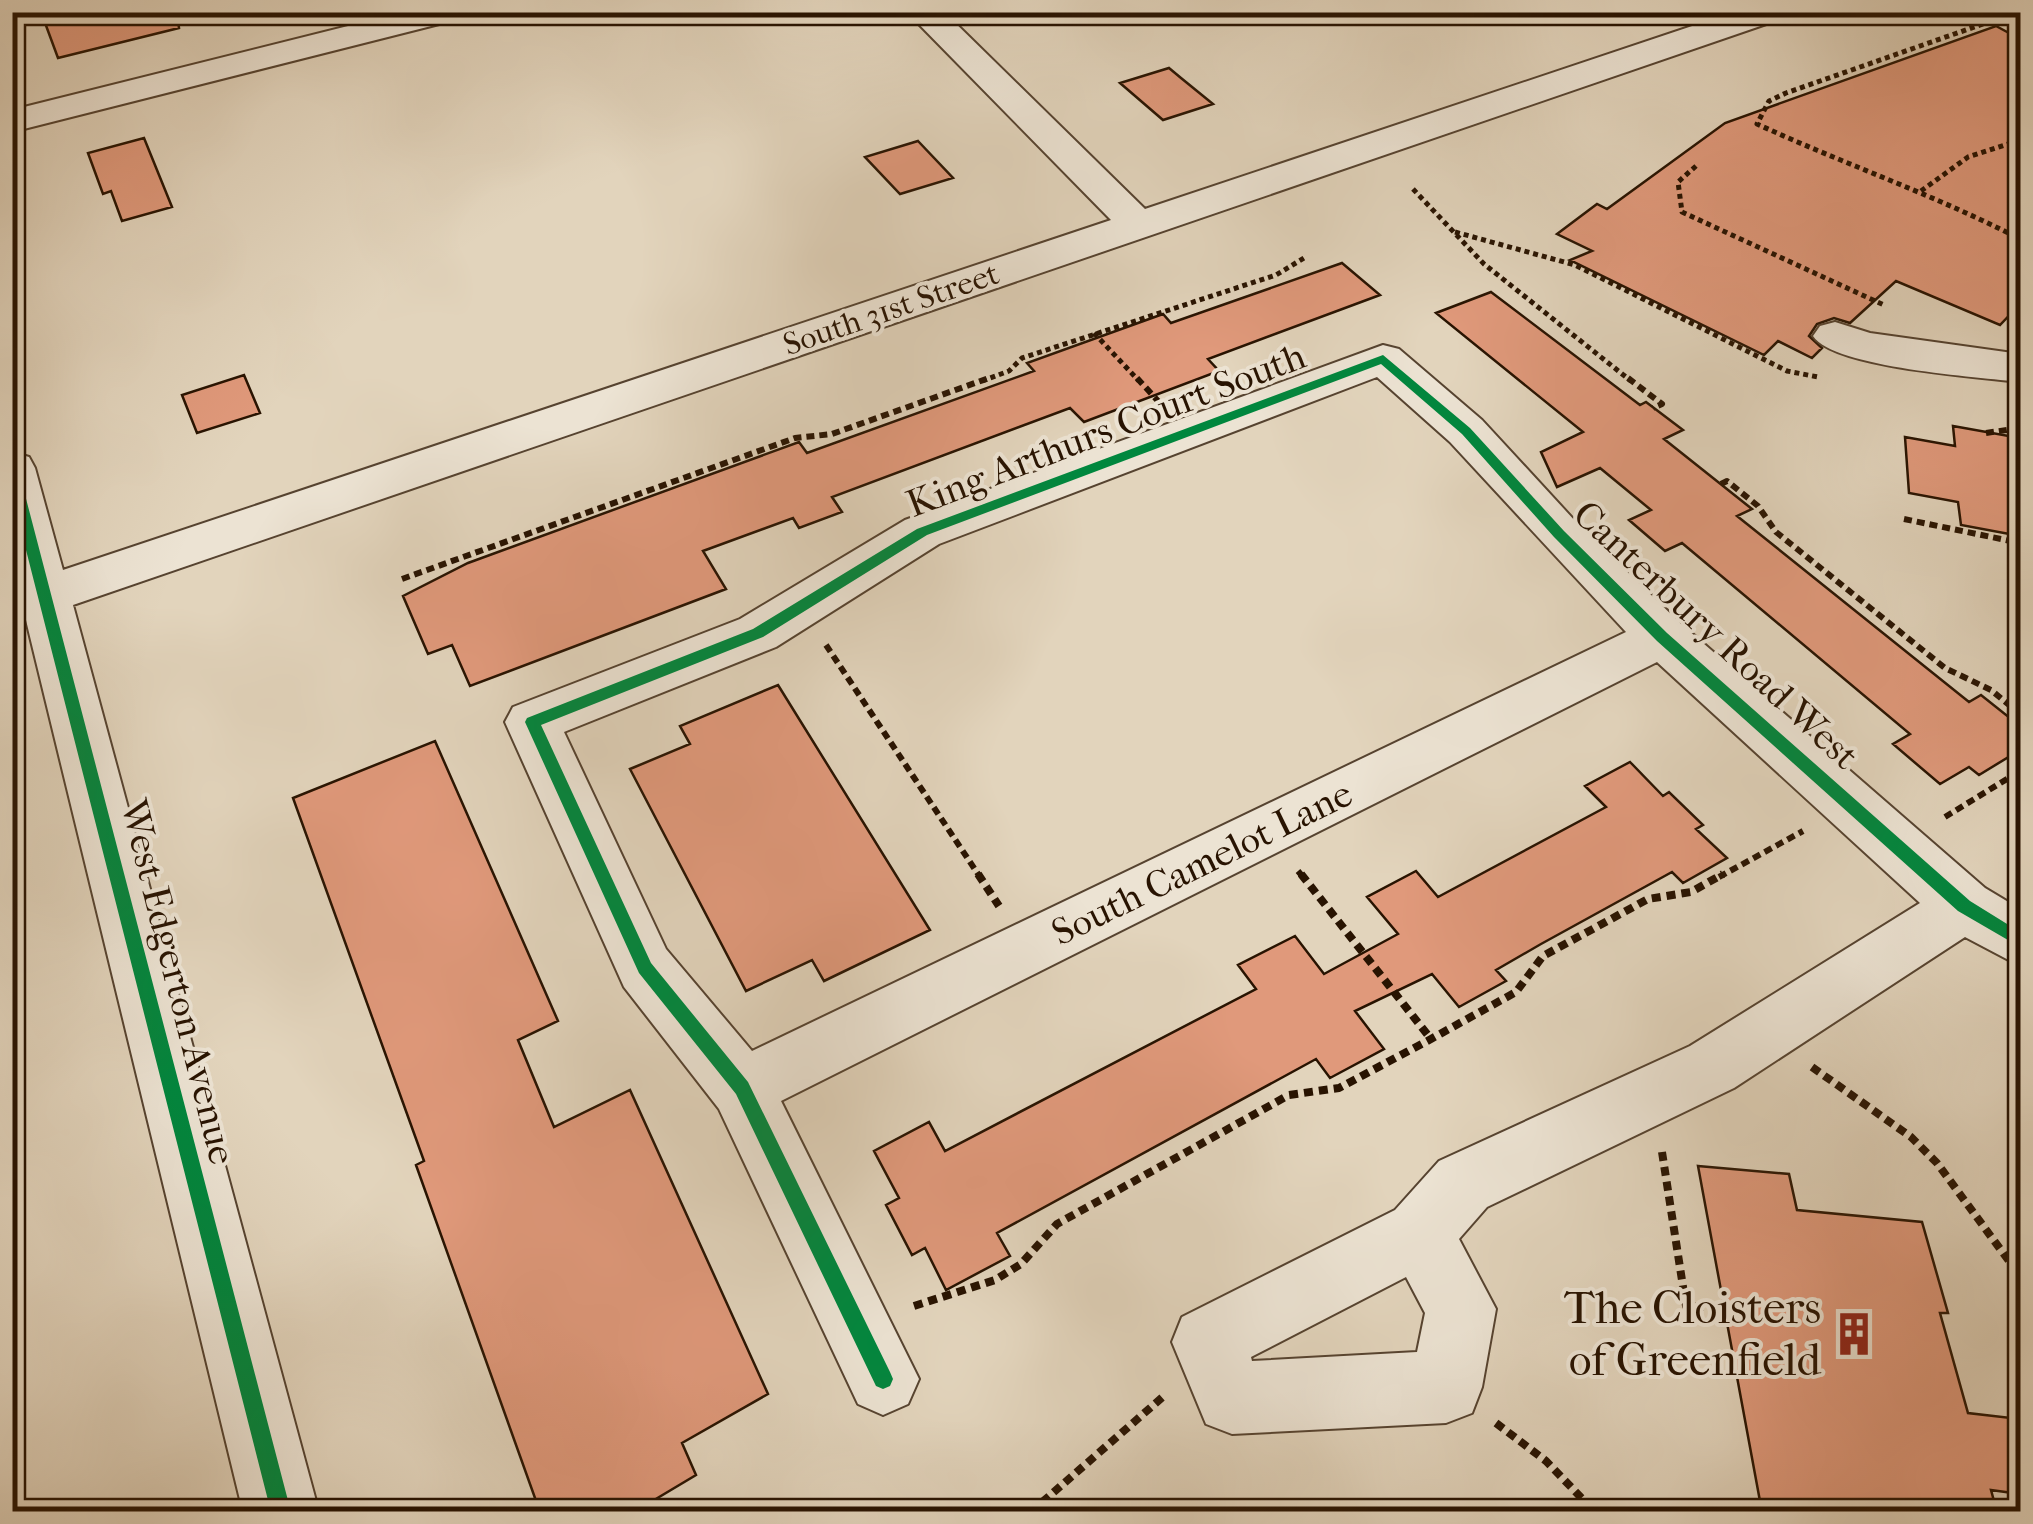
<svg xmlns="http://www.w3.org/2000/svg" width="2033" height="1524" viewBox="0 0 2033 1524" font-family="'IM FELL French Canon',serif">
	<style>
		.building { fill: #e0997b; stroke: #281301; stroke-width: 2.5 }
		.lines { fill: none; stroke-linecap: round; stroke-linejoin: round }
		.minor-casing { stroke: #564330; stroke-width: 4 }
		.path-far2 { stroke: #281301; stroke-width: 5; stroke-dasharray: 5 4; stroke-linecap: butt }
		.path-far1 { stroke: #281301; stroke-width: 6; stroke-dasharray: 8 5; stroke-linecap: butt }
		.path { stroke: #281301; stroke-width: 8; stroke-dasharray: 9 6; stroke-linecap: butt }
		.minor { fill: #ece3d3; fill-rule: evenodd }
		.cycleway-casing { stroke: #ece3d3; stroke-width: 6 }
		.cycleway { fill: #00873e; fill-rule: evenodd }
		.labels { text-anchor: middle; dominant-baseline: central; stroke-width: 8; stroke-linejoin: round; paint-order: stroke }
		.far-street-label { font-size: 32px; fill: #281301; stroke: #ece3d3 }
		.street-label { font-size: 38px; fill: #281301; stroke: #ece3d3 }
		.near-poi-label { font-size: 45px; fill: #281301; stroke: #ece3d3; text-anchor: end }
	</style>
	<rect width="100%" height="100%" fill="#e2d4bc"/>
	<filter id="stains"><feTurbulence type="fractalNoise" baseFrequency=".002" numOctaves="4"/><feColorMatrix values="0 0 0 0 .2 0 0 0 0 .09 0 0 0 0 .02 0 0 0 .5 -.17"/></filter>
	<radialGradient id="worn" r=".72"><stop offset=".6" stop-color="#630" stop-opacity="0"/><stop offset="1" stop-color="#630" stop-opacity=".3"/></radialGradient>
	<!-- building -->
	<path class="building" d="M41,12H177L179,28L58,58Z
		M1996,26L2020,39V304L2000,325L1896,281L1850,323L1834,318L1817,324L1809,336L1822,348L1812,358L1778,341L1764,355L1570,260L1592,251L1557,234L1597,204L1607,209L1725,123Z
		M1169,68L1181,78L1213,104L1163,120L1120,83Z
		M144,138L172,207L122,221L111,191L103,194L88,153Z
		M918,141L953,178L900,194L865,157Z
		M1342,263L1380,295L1208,359L1219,371L1084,422L1070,408L832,497L842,512L799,528L793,518L703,551L726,589L470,686L452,645L428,654L403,596L468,563L799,442L807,453L1034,371L1027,363L1138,323L1163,314L1171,323Z
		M1491,292L1640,405L1646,402L1683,430L1664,439L1752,509L1737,516L1969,702L1981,695L2020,726V750L1979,775L1969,767L1940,784L1893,744L1910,734L1682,543L1665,551L1629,520L1651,510L1600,468L1557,487L1541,452L1583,432L1436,313Z
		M244,375L260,413L197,433L182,395Z
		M1953,426L2020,438V536L1961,525L1958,502L1909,493L1905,437L1955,446Z
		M778,685L930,930L824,981L812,960L746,991L630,769L690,744L680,726Z
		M435,741L558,1021L518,1040L554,1127L630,1090L768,1394L682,1443L696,1475L634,1512H540L416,1165L424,1161L293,798Z
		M1630,762L1663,796L1669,792L1703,825L1696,829L1727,858L1683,883L1672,872L1541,944L1496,970L1506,981L1459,1007L1432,974L1355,1011L1384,1049L1330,1078L1316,1059L997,1233L1010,1256L946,1290L925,1248L912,1255L886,1205L899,1198L874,1151L929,1122L945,1151L1256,989L1238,965L1295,936L1324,974L1398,934L1367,897L1416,871L1438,897L1606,807L1585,786Z
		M1698,1166L1789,1174L1797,1210L1922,1222L1948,1313H1940L1968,1413L2020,1419V1494L1991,1490L1997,1512H1762Z"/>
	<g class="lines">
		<!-- minor casing -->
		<g class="minor-casing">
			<path id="minor" d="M404,12H464L459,19L12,132V110Z
				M907,12H944L1145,209L1734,12H1786L1781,19L73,605L319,1512H243L26,620L12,625V587L17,585L12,566V452L29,457L35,468L63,570L1111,220Z
				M1835,322L1870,333L2020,354V382C1980,377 1834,368 1813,336L1820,326Z
				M1383,345L1399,349L1482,420L1576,522L1680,623L1985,888L2020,909V966L1965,937L1734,1088L1487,1207L1459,1239L1496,1309L1482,1387L1472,1413L1446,1423L1232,1434L1206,1424L1172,1342L1182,1317L1395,1210L1439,1161L1690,1046L1920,903L1657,662L781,1101L919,1379L908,1404L883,1415L858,1404L719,1109L624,987L505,722L513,707L740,619L905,520ZM1377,377L1450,442L1626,632L752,1051L666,949L564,732L776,647L939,544ZM1406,1277L1425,1313L1417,1352L1252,1361L1251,1357Z"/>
		</g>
		<!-- path-far2 -->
		<path class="path-far2" d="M2017,12L1786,93L1769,101L1757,124C1844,164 1935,195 2020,239
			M1696,166L1678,182L1682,212L1884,305
			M1413,189L1484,264L1631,381
			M1921,191L1968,157L2020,140
			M1455,232L1575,265L1787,371L1818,377
			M1094,333L1139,381
			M982,381L1009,371L1022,358L1276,275L1304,258"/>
		<!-- path-far1 -->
		<path class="path-far1" d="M1137,378L1158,401
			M1628,378L1662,404L1653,408
			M1986,433L2020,428
			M1721,484L1727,481L1758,506L1776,532L1945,668L1991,690L2020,714
			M1904,519L2020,543
			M402,579L795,438L832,434L989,378
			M826,645L980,877
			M1945,817L2020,771
			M1298,871L1303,877
			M1719,877L1803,831"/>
		<!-- path -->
		<path class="path" d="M978,874L999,906
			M1301,874L1431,1039
			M1812,1067L1911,1137L1937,1163L2020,1276
			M1662,1152L1686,1306L1724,1308
			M914,1306L995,1280L1021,1264L1057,1224L1289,1095L1339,1088L1431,1039L1516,992L1543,956L1648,899L1691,892L1723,874
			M1496,1423L1546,1461L1595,1512
			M1031,1512L1165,1395"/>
		<!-- minor -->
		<use href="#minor" class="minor"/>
		<!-- cycleway casing -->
		<g class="cycleway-casing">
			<path id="cycleway" d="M1383,355L1470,428L1564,531L1667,633L1970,901L2020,932V947L1958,911L1657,641L1554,537L1462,434L1381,364L927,535L763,637L541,725L651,963L748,1082L890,1372L893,1379L890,1386L883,1389L876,1386L736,1094L639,973L525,722L527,718L753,629L917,529Z
				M12,464L18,468L291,1512H271L12,495Z"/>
		</g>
		<!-- cycleway -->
		<use href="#cycleway" class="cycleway"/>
	</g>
	<!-- icons -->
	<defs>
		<g id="building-bare" transform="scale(3.45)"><path d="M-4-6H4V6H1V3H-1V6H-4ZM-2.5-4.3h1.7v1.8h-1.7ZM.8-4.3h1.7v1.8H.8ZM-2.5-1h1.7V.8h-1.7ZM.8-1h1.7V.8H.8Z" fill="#8f2418" stroke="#ece3d3" stroke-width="2.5" paint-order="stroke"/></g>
	</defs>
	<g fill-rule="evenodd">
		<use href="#building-bare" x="1854" y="1334"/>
	</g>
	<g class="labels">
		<!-- far-street labels -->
		<g class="far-street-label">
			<text transform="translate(891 309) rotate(-19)">South 31st Street</text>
		</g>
		<!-- street labels -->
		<g class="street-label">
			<text transform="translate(1106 430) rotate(-21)">King Arthurs Court South</text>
			<text transform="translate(1716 635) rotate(43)">Canterbury Road West</text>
			<text transform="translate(1202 863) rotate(-26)">South Camelot Lane</text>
			<text transform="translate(178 982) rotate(76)">West Edgerton Avenue</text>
		</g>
		<!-- near-poi labels -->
		<g class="near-poi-label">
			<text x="1821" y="1308">The Cloisters<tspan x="1821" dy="52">of Greenfield</tspan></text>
		</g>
	</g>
	<!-- margin -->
	<rect width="2033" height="1524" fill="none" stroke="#e2d4bc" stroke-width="50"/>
	<rect x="15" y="15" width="2003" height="1494" fill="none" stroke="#281301" stroke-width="5"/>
	<rect x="25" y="25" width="1983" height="1474" fill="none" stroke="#281301" stroke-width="2.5"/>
	<rect width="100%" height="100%" filter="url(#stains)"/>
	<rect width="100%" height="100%" fill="url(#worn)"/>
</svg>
